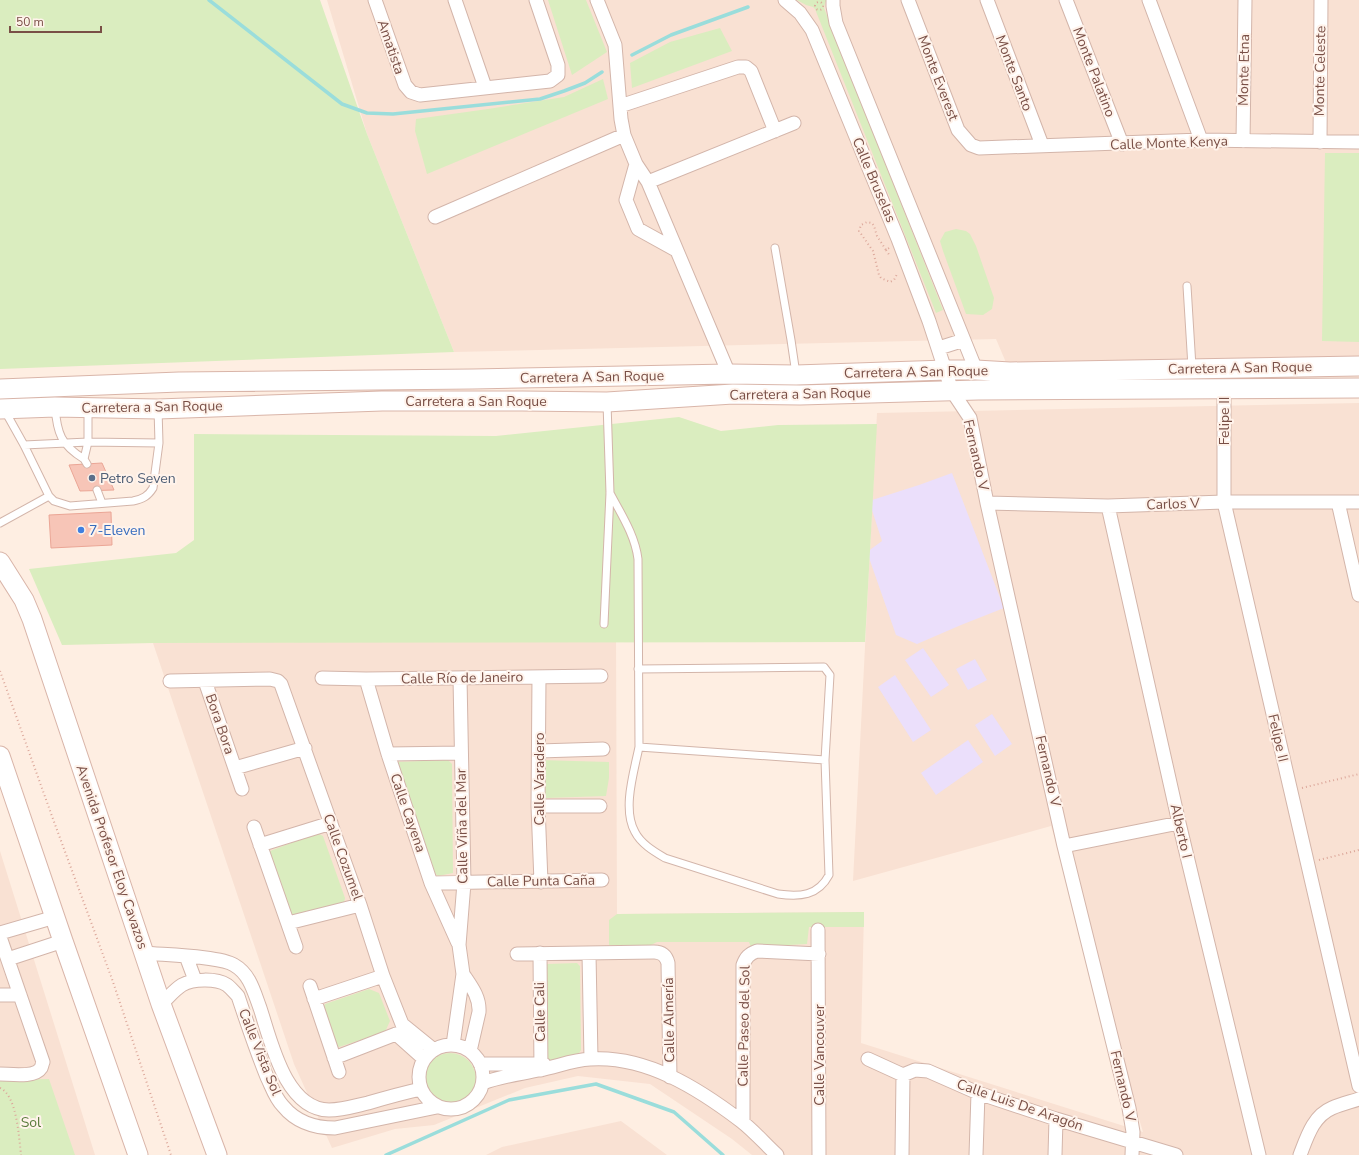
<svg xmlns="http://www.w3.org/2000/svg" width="1359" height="1155" viewBox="0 0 1359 1155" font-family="'Nunito Sans',sans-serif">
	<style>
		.residential { fill: #f9e1d3 }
		.education { fill: #ebdffb }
		.green { fill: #daedbf }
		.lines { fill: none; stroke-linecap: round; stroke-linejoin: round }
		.stream { stroke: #9adddb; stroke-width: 3.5 }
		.building { fill: #f7c5b7; stroke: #eba696 }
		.service-casing { stroke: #d3b5aa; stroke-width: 9 }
		.minor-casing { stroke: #d3b5aa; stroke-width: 15 }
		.secondary-casing { stroke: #d9b5a9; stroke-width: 21 }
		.path { stroke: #dca79a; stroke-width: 2; stroke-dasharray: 1 3; stroke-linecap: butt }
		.service { stroke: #fff; stroke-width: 7 }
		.minor { stroke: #fff; stroke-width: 13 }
		.secondary { stroke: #fff; stroke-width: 19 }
		.service-dot { fill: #5c6f8a; stroke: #fff3eb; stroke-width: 1.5 }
		.shop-dot { fill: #3f7fe0; stroke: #fff3eb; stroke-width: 1.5 }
		.labels { text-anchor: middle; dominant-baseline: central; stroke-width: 4; stroke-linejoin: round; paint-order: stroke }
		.street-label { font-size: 14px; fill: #794f46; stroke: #fff3eb }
		.service-label { font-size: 14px; fill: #4e5e75; stroke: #fff3eb; text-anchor: start }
		.shop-label { font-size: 14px; fill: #366cbe; stroke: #fff3eb; text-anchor: start }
		.park-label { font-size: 14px; fill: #587a3a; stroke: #fff3eb }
	</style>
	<rect width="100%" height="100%" fill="#feeee2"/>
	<!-- residential -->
	<path class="residential" d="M327,0H1359V363L1010,372L996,339L454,352L367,134Z
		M1359,403V1155H752L732,1139L650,1084L578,1076L525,1088L434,1125L395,1129L332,1148L294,1064L153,643L616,634L617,914L864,912L861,1043L1143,1132L1051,826L853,881L877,413Z
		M0,851L95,1155H0Z
		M621,1121L667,1155H486L502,1147Z"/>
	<!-- education -->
	<path class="education" d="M952,473L1004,608L961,625L917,644L896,635L867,552L882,541L869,501L919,485Z
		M923,648L949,685L931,697L905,660Z
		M975,659L987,680L968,690L956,669Z
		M895,675L931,730L913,742L878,687Z
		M992,714L1012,744L995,756L975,725Z
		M968,740L983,762L936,795L921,773Z"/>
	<!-- green -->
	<path class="green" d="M0,0H320L367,134L454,352L0,369Z
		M548,0H586L607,52L572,75Z
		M797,0H827L825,3L824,8L943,310L936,313L815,9L813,7L806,5Z
		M720,28L732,51L632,88L630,63L670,42Z
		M603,79L608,99L427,174L415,131L416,119L488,109L564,97Z
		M1325,153H1359V342L1322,341Z
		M956,229L966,231L970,234L976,246L994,298L992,309L983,315L966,314L943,251L940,241L945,232Z
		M679,417L721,431L778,425L877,424L865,642L153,643L62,645L29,569L176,553L194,540V434L496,436Z
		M448,760L452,764L453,873L438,876L432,871L395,762Z
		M540,760L609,762V778L606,796L546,798L540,794Z
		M317,833L323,836L345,898L344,903L293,920L267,856L270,851Z
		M864,912V927H809L807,944L751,947L749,942H657L649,946L609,945V920L617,914Z
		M577,963L580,966L581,1050L577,1056L548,1061L545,1058L543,968L547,964Z
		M369,989L379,993L390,1021L385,1032L339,1047L335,1046L322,1009L325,1004Z
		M424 1079a26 26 0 1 1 52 0a26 26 0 1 1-52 0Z
		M49,1079L75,1155H0V1080Z"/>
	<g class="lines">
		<!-- stream -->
		<path class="stream" d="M209,0L342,104L367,113L393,114L540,99L564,91L585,83L602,72
			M632,55L671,35L748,7
			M386,1155L509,1100L596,1084L674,1112L723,1155"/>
	</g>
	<!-- building -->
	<path class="building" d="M102,463L114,490L80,491L69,465Z
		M111,512L112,545L51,548L49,515Z"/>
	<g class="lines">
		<!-- service casing -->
		<g class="service-casing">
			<path id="service" d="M775,248L791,340L796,374
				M1187,286L1192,367
				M55,407C57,433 61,445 84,459
				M5,411L24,445L49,496L54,501L70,506L133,501C143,499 148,496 153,488L159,443L158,409
				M24,445L88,442L159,443
				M87,464L84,459L88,442V408
				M97,490L102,503
				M610,493C621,514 635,535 638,559L639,747L825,760
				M0,523L49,496
				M604,624L610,493L607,403
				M638,669L824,667L830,675L825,760L829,875C818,896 800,897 778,894L665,858C655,852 641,844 635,832C622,809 634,772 639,747"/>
		</g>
		<!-- minor casing -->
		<g class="minor-casing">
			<path id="minor" d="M375,0L405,85L411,92L420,95L550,81L558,75V65L536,0
				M455,0L485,87
				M597,0L615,45L621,119L624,135L636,164L648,182L729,374
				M785,0L800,13L812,30L898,239L929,321L952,391L970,418L987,503L1064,846L1129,1108L1133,1132L1132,1155
				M833,0V6L836,23L976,370
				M908,0L958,130L971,145L979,148L1201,140L1359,142
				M987,0L1042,145
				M1066,0L1122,144
				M1149,0L1201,140
				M620,106L738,67H746L751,71L775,131
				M1243,141L1245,0
				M1320,142L1321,0
				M636,164L626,200L638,229L676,250
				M648,182L794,123
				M435,217L624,135
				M939,348L964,340
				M1224,388V502L1359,1086
				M1338,502L1359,595
				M987,503L1108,506L1224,502H1359
				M1108,506L1179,823L1259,1155
				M539,677L538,806L541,882
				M322,678L366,679L601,676
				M366,679L388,754L431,883L458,943
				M170,681L270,679L278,681L281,684L360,905L383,976L402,1024L434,1050
				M205,681L242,789
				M539,751L603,749
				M388,754L461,753
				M235,768L305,748
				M538,806H600
				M254,827L296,947
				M260,845L331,823
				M1064,846L1179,823
				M431,883L602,880
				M288,923L360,905
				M818,930L819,1155
				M0,933L55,917
				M0,937L43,1062C42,1064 42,1066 41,1068C35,1078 10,1074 0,1074
				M144,953C164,955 220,956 234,965C250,974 254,992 260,1008C271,1041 285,1109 329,1110C342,1110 355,1106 368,1103C385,1098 403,1093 421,1089
				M540,953L541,1070
				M517,954L654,952C661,952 666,955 668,963L670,1077
				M589,954L591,1059
				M186,956L195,980
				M8,959L63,941
				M463,974C471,986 480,997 479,1012L470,1051
				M310,986L339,1072
				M0,995H20
				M314,999L383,976
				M161,1004C168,998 174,990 182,985C192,979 216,978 227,985C231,988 234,992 238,996C247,1023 256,1050 267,1077C272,1087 275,1098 283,1106C296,1122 315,1128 335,1128L437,1107
				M396,1034L424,1059
				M419 1077a32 32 0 1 1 64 0a32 32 0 1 1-64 0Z
				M453,1045L463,974L459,945L464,883L460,678
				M334,1058L396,1034
				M868,1059L903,1075L915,1070L928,1071L978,1093L1056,1119L1176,1155
				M480,1064H544
				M483,1083C501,1076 520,1074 539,1070C556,1067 572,1060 590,1059C646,1055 699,1089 741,1121C754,1131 765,1144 777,1155
				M743,1122V965C746,957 749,954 757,951L819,954
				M902,1155L903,1075
				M976,1155L978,1093
				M1055,1155L1056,1119
				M1300,1155C1307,1137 1313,1116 1332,1108C1341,1104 1350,1102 1359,1099"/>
		</g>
		<!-- secondary casing -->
		<g class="secondary-casing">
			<path id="secondary" d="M0,389L179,382L473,379L729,374L796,375L946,370H976L1010,372L1359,366
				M0,409L55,407L158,409L382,401H522L607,402L733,394L800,395L978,390L1359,388
				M0,562L24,600L32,619L161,1004L217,1155
				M0,756L63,941L138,1155"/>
		</g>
		<!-- path -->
		<path class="path" d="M815 6a4 4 0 1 1 8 0a4 4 0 1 1-8 0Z
			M889,248L886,250L877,236L874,226L872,223L867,222L861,225L859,231L873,251L879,275L881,278L890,282L894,280L897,274
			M886,250L890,256
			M0,671L53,819L112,979L171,1155
			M1302,788L1359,774
			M1319,860L1359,850
			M0,1088C17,1095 19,1138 21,1155"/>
		<!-- service -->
		<use href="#service" class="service"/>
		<!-- minor -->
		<use href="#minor" class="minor"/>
		<!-- secondary -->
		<use href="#secondary" class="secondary"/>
	</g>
	<!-- markers -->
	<circle class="service-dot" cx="92" cy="478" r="4"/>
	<circle class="shop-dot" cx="81" cy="530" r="4"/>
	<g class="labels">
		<!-- street labels -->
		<g class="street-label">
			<text transform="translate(391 47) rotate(71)">Amatista</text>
			<text transform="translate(1244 70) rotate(-89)">Monte Etna</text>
			<text transform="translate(1320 71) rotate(-89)">Monte Celeste</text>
			<text transform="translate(1094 72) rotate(69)">Monte Palatino</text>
			<text transform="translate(1014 73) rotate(69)">Monte Santo</text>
			<text transform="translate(938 78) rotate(69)">Monte Everest</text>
			<text transform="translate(1169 143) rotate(-2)">Calle Monte Kenya</text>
			<text transform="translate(874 180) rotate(67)">Calle Bruselas</text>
			<text transform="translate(1240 368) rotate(-1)">Carretera A San Roque</text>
			<text transform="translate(916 372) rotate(-1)">Carretera A San Roque</text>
			<text transform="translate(592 377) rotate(-1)">Carretera A San Roque</text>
			<text transform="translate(800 394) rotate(-1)">Carretera a San Roque</text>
			<text x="476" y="401">Carretera a San Roque</text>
			<text transform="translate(152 407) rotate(-1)">Carretera a San Roque</text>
			<text transform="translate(1224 421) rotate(-90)">Felipe II</text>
			<text transform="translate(976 455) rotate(77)">Fernando V</text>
			<text transform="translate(1173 504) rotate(-2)">Carlos V</text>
			<text transform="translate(462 678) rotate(-1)">Calle Río de Janeiro</text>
			<text transform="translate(220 724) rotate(71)">Bora Bora</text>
			<text transform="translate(1278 738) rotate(77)">Felipe II</text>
			<text transform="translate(1048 771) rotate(77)">Fernando V</text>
			<text transform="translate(539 779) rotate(-90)">Calle Varadero</text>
			<text transform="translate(408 813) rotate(71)">Calle Cayena</text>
			<text transform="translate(462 826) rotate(-91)">Calle Viña del Mar</text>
			<text transform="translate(1181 831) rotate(77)">Alberto I</text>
			<text transform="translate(112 857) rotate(71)">Avenida Profesor Eloy Cavazos</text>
			<text transform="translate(343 857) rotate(70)">Calle Cozumel</text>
			<text transform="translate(541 881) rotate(-1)">Calle Punta Caña</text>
			<text transform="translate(540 1012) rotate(-91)">Calle Cali</text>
			<text transform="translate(669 1020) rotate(-91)">Calle Almería</text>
			<text transform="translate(744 1026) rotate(-89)">Calle Paseo del Sol</text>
			<text transform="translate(260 1052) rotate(68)">Calle Vista Sol</text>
			<text transform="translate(819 1055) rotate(-90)">Calle Vancouver</text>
			<text transform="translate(1123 1086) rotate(77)">Fernando V</text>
			<text transform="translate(1020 1105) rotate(19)">Calle Luis De Aragón</text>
		</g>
		<!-- service labels -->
		<g class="service-label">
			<text x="100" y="478">Petro Seven</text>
		</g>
		<!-- shop labels -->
		<g class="shop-label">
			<text x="89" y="530">7-Eleven</text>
		</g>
		<!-- park labels -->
		<g class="park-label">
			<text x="31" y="1122">Sol</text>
		</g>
	</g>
	<!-- scale -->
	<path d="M10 26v6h91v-6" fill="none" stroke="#794f46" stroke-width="2"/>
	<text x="16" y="26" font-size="12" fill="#794f46" stroke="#fff3eb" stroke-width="3" paint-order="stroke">50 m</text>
</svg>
